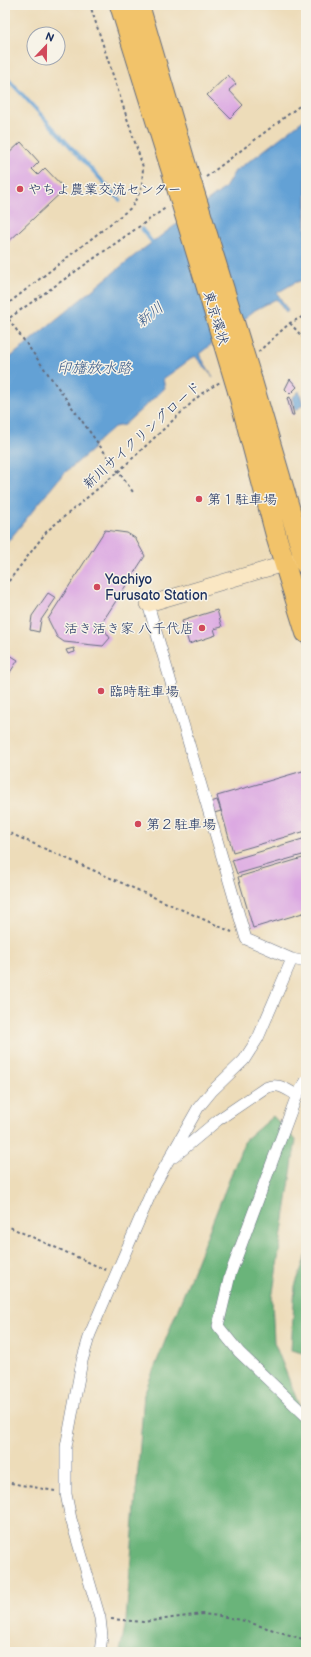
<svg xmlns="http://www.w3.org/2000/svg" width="311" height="1657" viewBox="0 0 311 1657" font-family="'Balsamiq Sans','Klee One',sans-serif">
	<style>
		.forest { fill: #6bb47a; stroke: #43726c }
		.water { fill: #63a1d5; stroke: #3f689a }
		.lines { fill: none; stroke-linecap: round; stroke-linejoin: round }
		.stream { stroke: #63a1d5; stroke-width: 3.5 }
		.building { fill: #dba7e2 }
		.street-casing { stroke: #646c7e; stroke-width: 12 }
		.secondary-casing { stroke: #646c7e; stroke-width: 16 }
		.highway-casing { stroke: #646c7e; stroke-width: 22 }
		.path { stroke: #646c7e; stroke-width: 2; stroke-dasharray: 3 3; stroke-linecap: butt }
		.street { stroke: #fff; stroke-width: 11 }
		.secondary { stroke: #fae7c3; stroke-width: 15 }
		.highway { stroke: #f2c36a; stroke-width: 20 }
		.highway-bridge-casing { stroke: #646c7e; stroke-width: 22; stroke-linecap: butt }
		.highway-bridge { stroke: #f2c36a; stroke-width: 20 }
		.poi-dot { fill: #d1495b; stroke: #f7f3e8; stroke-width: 1.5 }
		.labels { text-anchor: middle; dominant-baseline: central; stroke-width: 3; stroke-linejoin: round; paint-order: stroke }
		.poi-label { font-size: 14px; fill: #1b2f5e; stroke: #f7f3e8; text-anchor: start }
		.street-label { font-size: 14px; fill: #1b2f5e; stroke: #f7f3e8 }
		.water-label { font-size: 15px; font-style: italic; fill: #345788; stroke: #f7f3e8 }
	</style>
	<rect width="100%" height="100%" fill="#f7f3e8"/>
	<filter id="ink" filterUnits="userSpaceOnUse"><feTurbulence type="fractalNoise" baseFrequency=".025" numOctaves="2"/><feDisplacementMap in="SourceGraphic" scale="8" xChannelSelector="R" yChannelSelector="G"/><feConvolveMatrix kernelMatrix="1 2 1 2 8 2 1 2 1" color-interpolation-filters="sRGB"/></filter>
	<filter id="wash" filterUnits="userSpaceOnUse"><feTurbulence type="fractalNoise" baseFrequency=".012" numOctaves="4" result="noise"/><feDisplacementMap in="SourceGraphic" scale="16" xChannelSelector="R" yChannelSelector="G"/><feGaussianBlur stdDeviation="0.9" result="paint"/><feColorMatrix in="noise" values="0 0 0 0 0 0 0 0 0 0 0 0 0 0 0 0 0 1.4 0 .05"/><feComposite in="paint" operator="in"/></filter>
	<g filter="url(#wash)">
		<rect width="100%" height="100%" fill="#eddcb9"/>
		<!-- forest -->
		<path class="forest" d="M273,1116L296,1140L272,1299L274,1342L306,1423V1652H120L126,1621L144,1394L245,1140Z
			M306,1256V1354L291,1350L295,1286Z"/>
		<!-- water -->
		<path class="water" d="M306,118V279L294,283L277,293L288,311L286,313L276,299L255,310L199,354L213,377L195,356L163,379L165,388L124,425L114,427L94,445L92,450L62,475L5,545V362L38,334L134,256L225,188L235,171L258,155Z
			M299,391L303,404L296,411L292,398Z"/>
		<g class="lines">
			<!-- stream -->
			<path class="stream" d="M5,76L120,200
				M142,229L155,246"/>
		</g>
		<g id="blocks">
			<!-- building -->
			<path class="building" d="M228,75L236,84L229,90L243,105L230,118L207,95Z
				M21,142L39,162L32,169L38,175L45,168L65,189L5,245V157Z
				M290,379L297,387L290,394L285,389Z
				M290,397L294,415H292L287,398Z
				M105,530L127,533L135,538L145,556L101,624L110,638L103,646L64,642L57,637L48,619Z
				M48,593L56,598L41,620L39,632L30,630L32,616Z
				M217,610L222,627L214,629L216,635L189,644L182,621Z
				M74,648L75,652L68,654L66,650Z
				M5,652L18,660L7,677L5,676Z
				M306,770V831L233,852L217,796Z
				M217,800L221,811L214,813L211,802Z
				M306,838V854L237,874L232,860Z
				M306,857V912L253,928L238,877Z"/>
		</g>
	</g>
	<g filter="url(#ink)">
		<use href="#blocks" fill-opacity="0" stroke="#646c7e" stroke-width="1"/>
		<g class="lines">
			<!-- street casing -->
			<g class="street-casing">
				<path id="street" d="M148,604L246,939L292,959L306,962
					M306,1081L297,1095L230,1275L218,1326L239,1352L306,1416
					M174,1157L218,1120L265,1088C278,1082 285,1089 297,1095
					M100,1652L102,1636L100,1618L71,1519L66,1494V1447L82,1361L90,1334L154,1186L198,1108L212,1091L244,1060L258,1038L292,959"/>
			</g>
			<!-- secondary casing -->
			<g class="secondary-casing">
				<path id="secondary" d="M148,604L304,558"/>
			</g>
			<!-- highway casing -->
			<g class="highway-casing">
				<path id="highway" d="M120,5L174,178
					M139,5L187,169
					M252,381L306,565
					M238,391L277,539L306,633"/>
			</g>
			<!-- path -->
			<path class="path" d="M206,177L306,101
				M5,306L132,207L142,187L143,167L90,5
				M5,314L133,492
				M5,321L167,207
				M290,323L306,341
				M258,352L290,323L306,315
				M5,586L47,531L119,471L201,394L220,382
				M5,831L232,932
				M5,1225L106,1270
				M5,1482L55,1491
				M111,1619L143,1622L202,1614L220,1616L241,1620L306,1640"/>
			<!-- street -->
			<use href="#street" class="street"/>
			<!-- secondary -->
			<use href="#secondary" class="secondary"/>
			<!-- highway -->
			<use href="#highway" class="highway"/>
			<!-- highway-bridge casing -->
			<g class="highway-bridge-casing">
				<path id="highway-bridge" d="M187,169L252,381
					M174,178L238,391"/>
			</g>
			<!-- highway-bridge -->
			<use href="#highway-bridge" class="highway-bridge"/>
		</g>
	</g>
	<!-- markers -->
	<g class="poi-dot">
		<circle cx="20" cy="189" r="4"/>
		<circle cx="199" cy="499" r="4"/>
		<circle cx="97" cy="587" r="4"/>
		<circle cx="202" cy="628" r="4"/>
		<circle cx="101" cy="691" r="4"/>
		<circle cx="138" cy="824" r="4"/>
	</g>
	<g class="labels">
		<!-- poi labels -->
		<g class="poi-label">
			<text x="28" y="189">やちよ農業交流センター</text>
			<text x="207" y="499">第１駐車場</text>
			<text x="105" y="579">Yachiyo<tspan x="105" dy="16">Furusato Station</tspan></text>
			<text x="194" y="628" text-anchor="end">活き活き家 八千代店</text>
			<text x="109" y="691">臨時駐車場</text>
			<text x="146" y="824">第２駐車場</text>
		</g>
		<!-- street labels -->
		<g class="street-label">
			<text transform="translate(216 318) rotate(73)">東京環状</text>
			<text transform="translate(142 435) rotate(-42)">新川サイクリングロード</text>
		</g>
		<!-- water labels -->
		<g class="water-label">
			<text transform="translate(150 315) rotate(-38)">新川</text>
			<text x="94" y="368">印旛放水路</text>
		</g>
	</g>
	<!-- margin -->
	<rect width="311" height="1657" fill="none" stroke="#f7f3e8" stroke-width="20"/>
	<!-- north arrow -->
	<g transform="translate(46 46) rotate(22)"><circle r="19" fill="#f7f3e8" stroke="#9fa5b1"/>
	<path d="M0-3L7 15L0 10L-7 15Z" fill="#d1495b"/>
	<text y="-6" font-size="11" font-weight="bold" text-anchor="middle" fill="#1b2f5e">N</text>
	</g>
</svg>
